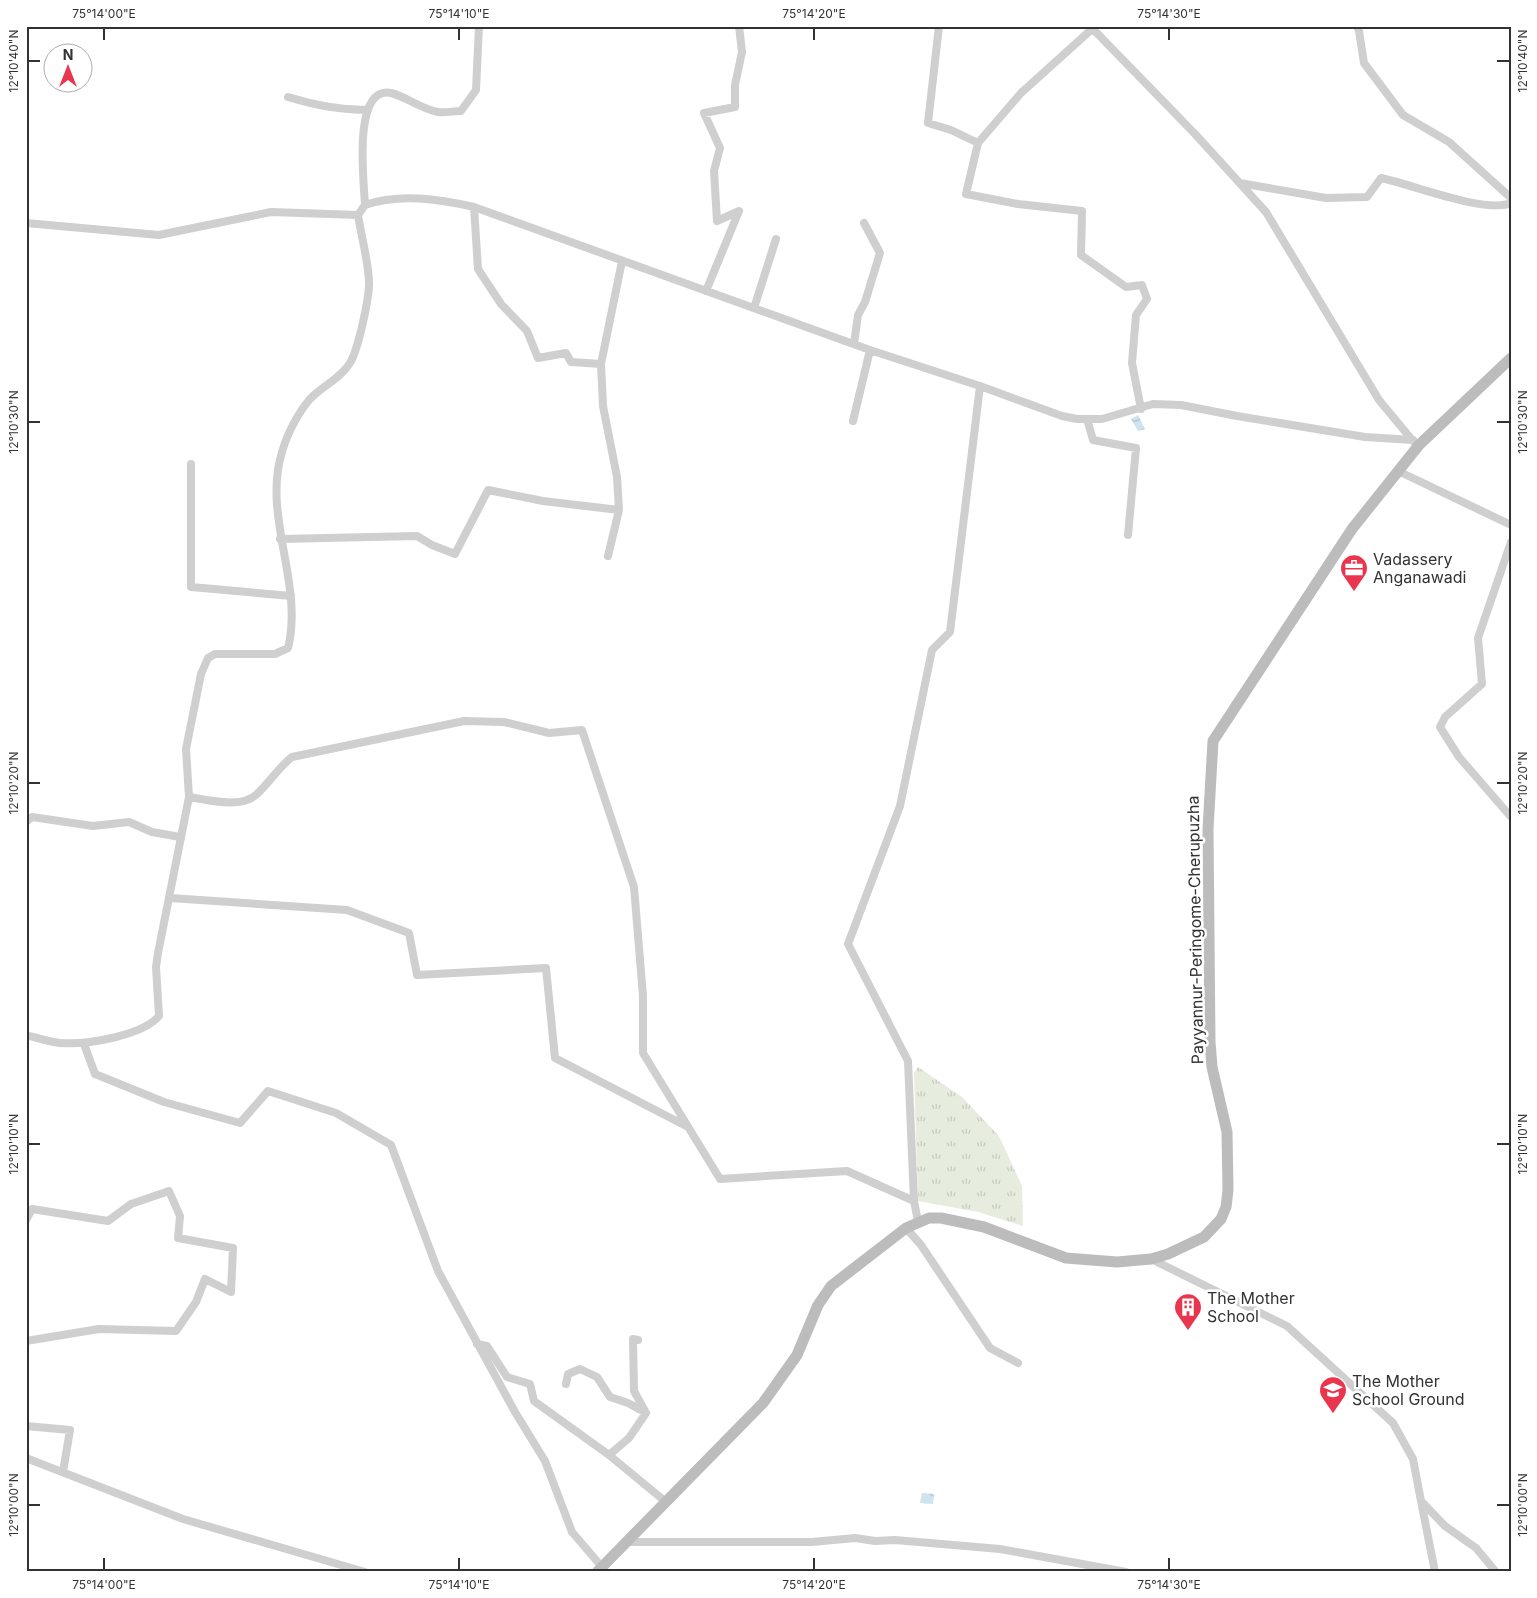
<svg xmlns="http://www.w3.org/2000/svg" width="1537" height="1598" viewBox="0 0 1537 1598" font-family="Inter,sans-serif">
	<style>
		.grass { fill: url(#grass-tufts) }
		.water { fill: url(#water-waves) }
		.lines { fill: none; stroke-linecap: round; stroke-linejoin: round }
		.street { stroke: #cfcfcf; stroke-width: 8 }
		.secondary { stroke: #bcbcbc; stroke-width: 11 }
		.ticks { fill: none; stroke: #323232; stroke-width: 2 }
		.labels { text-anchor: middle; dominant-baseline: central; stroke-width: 5; stroke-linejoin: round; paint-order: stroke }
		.poi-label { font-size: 16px; fill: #323232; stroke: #fff; text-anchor: start }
		.street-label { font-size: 16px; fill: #323232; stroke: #fff }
		.neatline { fill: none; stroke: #323232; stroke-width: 2 }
		.ticks-label { font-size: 12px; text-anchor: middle; fill: #323232 }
	</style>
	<defs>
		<pattern id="grass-tufts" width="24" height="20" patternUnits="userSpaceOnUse" patternTransform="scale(1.25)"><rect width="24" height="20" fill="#e6ecde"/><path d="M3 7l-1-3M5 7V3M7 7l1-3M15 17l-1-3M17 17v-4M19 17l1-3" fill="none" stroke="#c6cbbf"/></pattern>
		<pattern id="water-waves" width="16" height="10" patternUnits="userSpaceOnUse" patternTransform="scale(1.25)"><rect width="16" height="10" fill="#cee4ee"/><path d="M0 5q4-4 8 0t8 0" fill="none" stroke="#b1c4cd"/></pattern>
	</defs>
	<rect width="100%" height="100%" fill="#fff"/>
	<!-- grass -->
	<path class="grass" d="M918,1067L962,1097L999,1136L1022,1186L1023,1226L978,1212L918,1201L914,1073Z"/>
	<!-- water -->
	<path class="water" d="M1138,415L1145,429L1138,431L1131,419Z
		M922,1493L934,1494L933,1504L920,1503Z"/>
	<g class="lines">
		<!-- street -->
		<path class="street" d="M939,26L928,123L951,130L978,143
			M1090,26L1196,135L1266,212L1379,400L1413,441
			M1357,26L1359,31L1364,63L1403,115L1449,142L1511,198
			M1092,29L1021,93L978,143L966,194L1018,204L1082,211L1081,255L1126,287L1142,285L1147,299L1136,315L1132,363L1141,409
			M288,97C314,105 339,110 367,110
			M1240,183L1326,198L1367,197L1381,178C1411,184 1485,214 1511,203
			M365,205C364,183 352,85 391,93C407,97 421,109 438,112C444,113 454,111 461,111L476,90L479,26
			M474,207L478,269L501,304L527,331L538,358L566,353L571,362L601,364L603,406L617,477L619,510L608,556
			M26,223L159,235L271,212L358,215L365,205C399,193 439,199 474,207L870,350L980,386L1062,416L1077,419H1102L1153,404L1181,405L1237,416L1365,437L1413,440
			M706,291L739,211L717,221L714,171L720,148L704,113L735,107V85L742,52L739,26
			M754,308L776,239
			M854,344L858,315L865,302L880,253L864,223
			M601,364L622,261
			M1087,419L1093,440L1136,448L1128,535
			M853,421L870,350
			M191,464V587L291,596
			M1398,471L1511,525
			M280,539L417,536L432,545L455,554L488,490L543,501L619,510
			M1511,542L1478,638L1482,684L1445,717L1440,727L1459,757L1511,817
			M189,797C208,800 242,809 257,794C270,782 278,768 292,757L464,721L504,722L549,733L582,730L634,887L643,996V1053L720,1179L847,1171L914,1201
			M26,822L32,817L93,826L129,822L152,832L180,837
			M170,898L347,910L409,933L417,975L546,968L555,1058L688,1127
			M26,1035C37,1038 49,1042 60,1043C86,1045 142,1036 159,1016L156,967L158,953L189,797L186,749L201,674L208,658L215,654H275L288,648C304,584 262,516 282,452C287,434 298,413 310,399C322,386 340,379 350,363C358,350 368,303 369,286C370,267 361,236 358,215
			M84,1044L95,1074L164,1102L240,1123L268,1091L336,1113L391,1145L438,1271L515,1412L545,1461L572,1532L602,1567
			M26,1220L32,1209L108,1221L131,1204L169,1191L180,1216L178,1238L233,1248L231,1292L205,1279L196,1302L176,1331L99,1329L26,1341
			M918,1221L914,1201L908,1061L848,944L900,806L932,650L950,632L980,386
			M906,1228L921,1245L990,1348L1018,1363
			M1151,1259L1287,1326L1393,1423L1413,1459L1421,1501L1445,1526L1476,1548L1496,1572
			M477,1344L487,1346L507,1377L530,1384L534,1401L609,1455L666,1502
			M566,1384L568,1374L580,1369L597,1377L610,1397L628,1403L646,1413
			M26,1426L70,1430L63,1472
			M609,1455L629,1438L646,1413L634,1391L633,1339L638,1340
			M26,1458L183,1519L365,1572
			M1421,1501L1435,1572
			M625,1542H812L855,1538L875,1541L895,1540L1000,1549L1126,1572"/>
		<!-- secondary -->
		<path class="secondary" d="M597,1572L763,1403L797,1355L818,1305L831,1286L906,1228L929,1218H941L984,1227L1066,1258L1117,1262L1151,1259L1168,1254L1204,1237L1221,1219L1226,1207L1228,1190L1227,1132L1212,1067L1210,1042L1208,829L1213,741L1352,529L1419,445L1511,358"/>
	</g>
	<!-- ticks -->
	<path class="ticks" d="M104,28V40M459,28V40M814,28V40M1169,28V40M28,61H40M1497,61H1510M28,422H40M1497,422H1510M28,783H40M1497,783H1510M28,1144H40M1497,1144H1510M28,1505H40M1497,1505H1510M104,1558V1570M459,1558V1570M814,1558V1570M1169,1558V1570"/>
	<!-- icons -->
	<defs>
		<g id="office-pin" transform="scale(1.4375)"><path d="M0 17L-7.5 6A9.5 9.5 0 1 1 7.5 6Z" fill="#e9354e" stroke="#fff"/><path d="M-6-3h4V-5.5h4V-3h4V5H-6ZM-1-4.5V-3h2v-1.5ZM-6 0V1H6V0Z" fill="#fff"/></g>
		<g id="building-pin" transform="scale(1.4375)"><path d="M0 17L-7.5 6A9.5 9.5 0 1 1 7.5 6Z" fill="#e9354e" stroke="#fff"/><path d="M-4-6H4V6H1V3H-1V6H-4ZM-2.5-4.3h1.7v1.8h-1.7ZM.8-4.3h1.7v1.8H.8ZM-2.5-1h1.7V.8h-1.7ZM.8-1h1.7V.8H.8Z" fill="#fff"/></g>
		<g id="school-pin" transform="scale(1.4375)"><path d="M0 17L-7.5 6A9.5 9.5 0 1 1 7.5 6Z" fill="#e9354e" stroke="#fff"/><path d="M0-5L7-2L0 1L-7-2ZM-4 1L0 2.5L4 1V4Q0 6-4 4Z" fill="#fff"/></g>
	</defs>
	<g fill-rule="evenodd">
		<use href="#office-pin" x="1354" y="568"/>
		<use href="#building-pin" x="1188" y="1307"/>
		<use href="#school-pin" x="1333" y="1390"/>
	</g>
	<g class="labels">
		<!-- poi labels -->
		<g class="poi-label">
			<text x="1373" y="559">Vadassery<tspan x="1373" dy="18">Anganawadi</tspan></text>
			<text x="1207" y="1298">The Mother<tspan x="1207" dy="18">School</tspan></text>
			<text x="1352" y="1381">The Mother<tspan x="1352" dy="18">School Ground</tspan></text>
		</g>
		<!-- street labels -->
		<g class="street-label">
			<text transform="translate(1195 930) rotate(-91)">Payyannur-Peringome-Cherupuzha</text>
		</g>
	</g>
	<!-- border -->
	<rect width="1537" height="1598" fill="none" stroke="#ffffff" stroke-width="55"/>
	<!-- north arrow -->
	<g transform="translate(68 68)"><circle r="24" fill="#ffffff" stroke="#adadad"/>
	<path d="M0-4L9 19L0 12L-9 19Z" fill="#e9354e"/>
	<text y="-8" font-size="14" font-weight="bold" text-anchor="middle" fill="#323232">N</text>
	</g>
	<rect x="28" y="28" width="1482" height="1542" class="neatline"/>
	<g class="ticks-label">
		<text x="104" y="18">75°14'00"E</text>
		<text x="459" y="18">75°14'10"E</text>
		<text x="814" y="18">75°14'20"E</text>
		<text x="1169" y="18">75°14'30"E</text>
		<text transform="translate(14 61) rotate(-90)" y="4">12°10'40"N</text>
		<text transform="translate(1523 61) rotate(-90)" y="4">12°10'40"N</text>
		<text transform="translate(14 422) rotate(-90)" y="4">12°10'30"N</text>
		<text transform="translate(1523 422) rotate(-90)" y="4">12°10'30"N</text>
		<text transform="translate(14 783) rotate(-90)" y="4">12°10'20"N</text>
		<text transform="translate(1523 783) rotate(-90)" y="4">12°10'20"N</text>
		<text transform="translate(14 1144) rotate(-90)" y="4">12°10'10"N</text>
		<text transform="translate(1523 1144) rotate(-90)" y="4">12°10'10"N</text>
		<text transform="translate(14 1505) rotate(-90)" y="4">12°10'00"N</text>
		<text transform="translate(1523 1505) rotate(-90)" y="4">12°10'00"N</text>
		<text x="104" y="1589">75°14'00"E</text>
		<text x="459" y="1589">75°14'10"E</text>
		<text x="814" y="1589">75°14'20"E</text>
		<text x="1169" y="1589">75°14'30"E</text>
	</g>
</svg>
